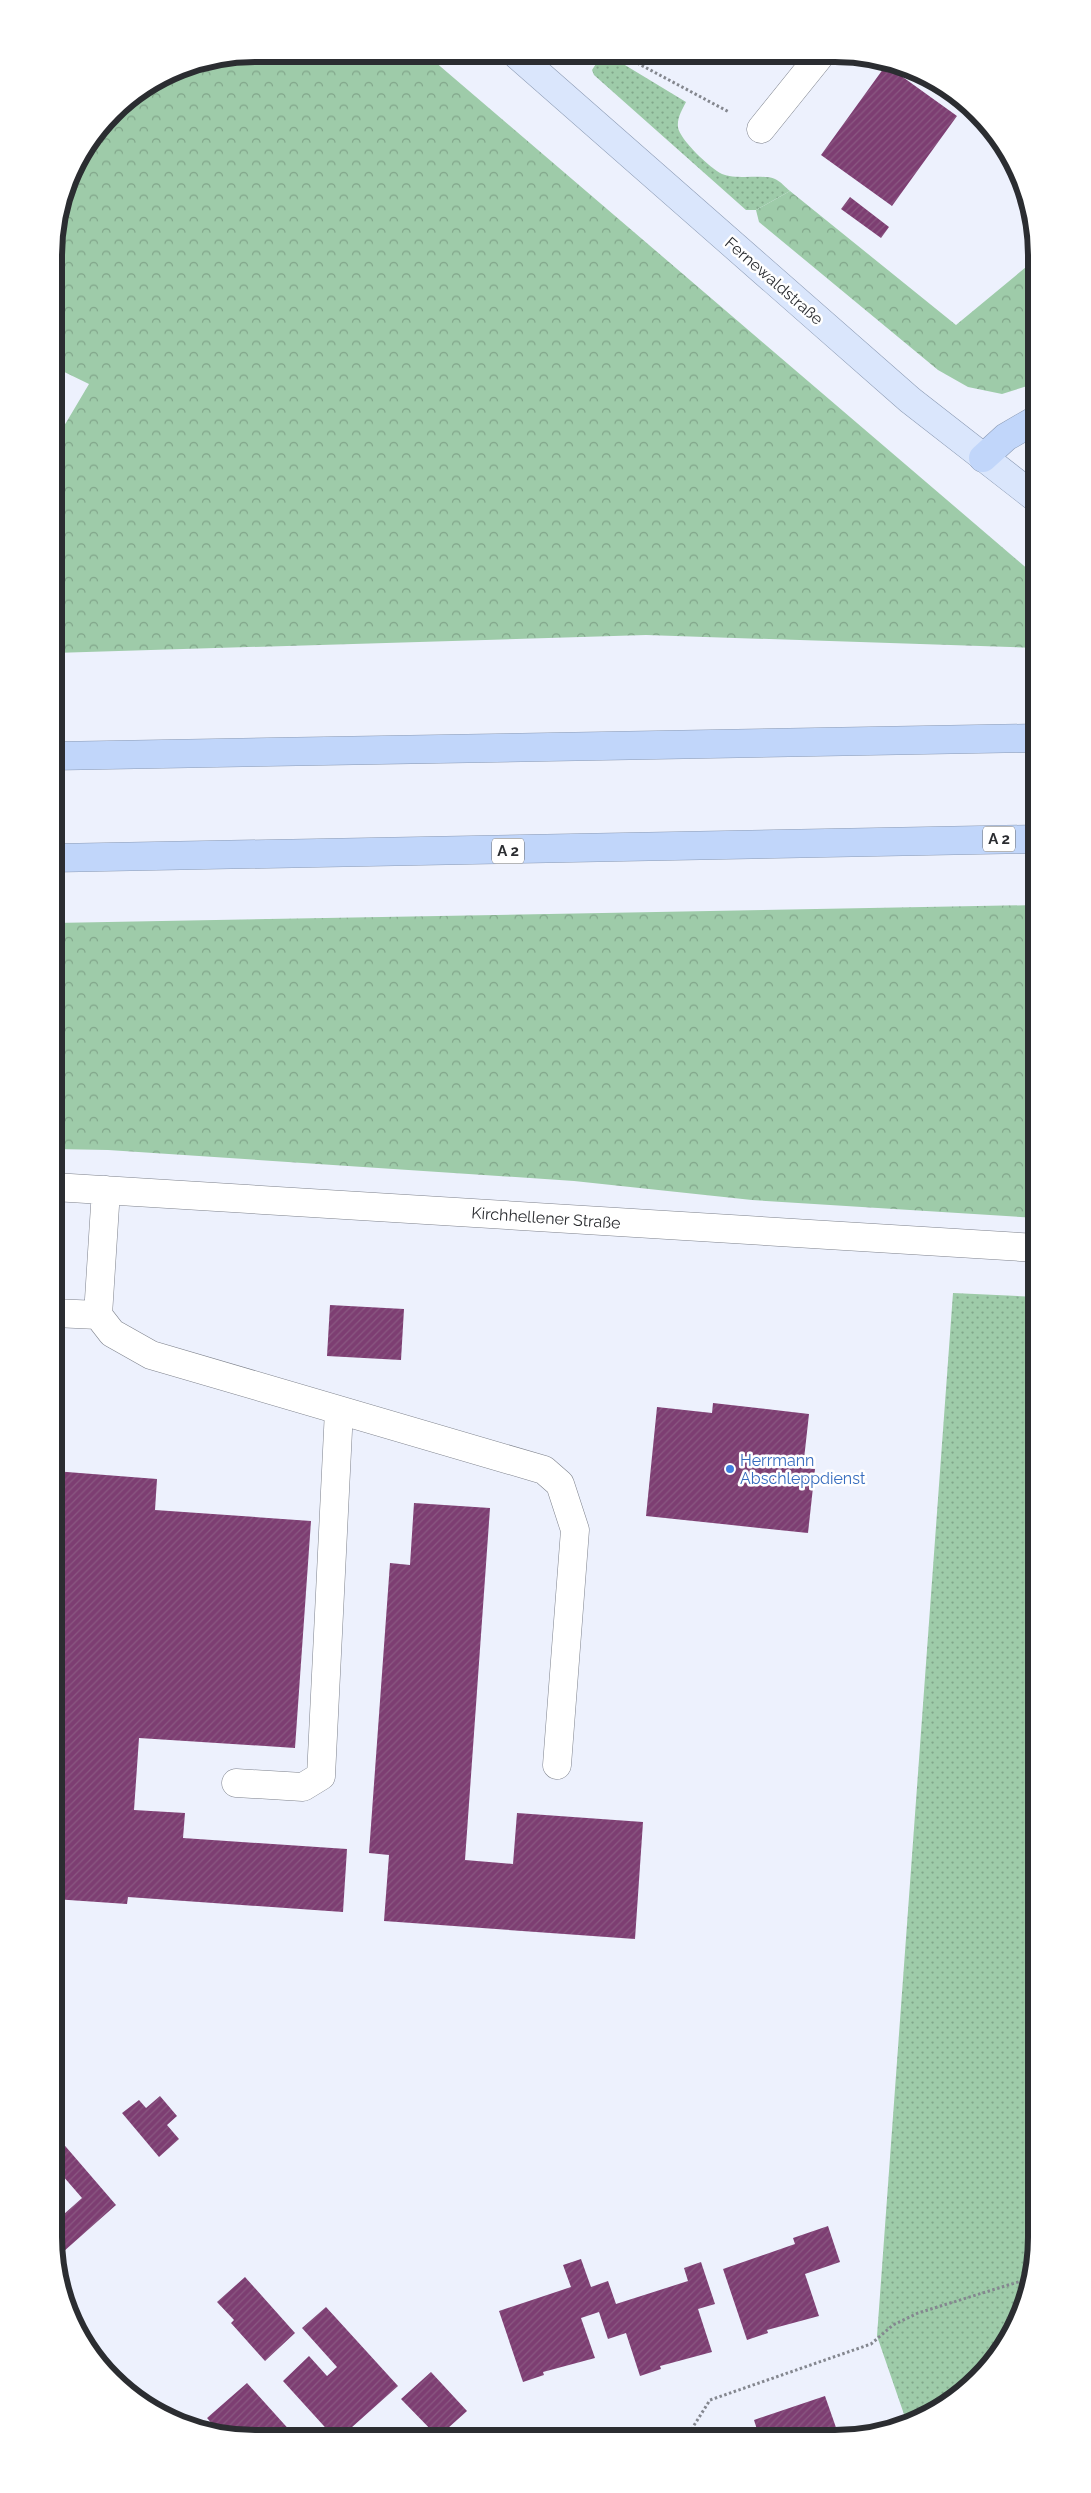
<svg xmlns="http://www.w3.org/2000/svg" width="1091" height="2493" viewBox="0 0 1091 2493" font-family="Raleway,sans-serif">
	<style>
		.grass { fill: url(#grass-dots) }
		.forest { fill: url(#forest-crowns) }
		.building { fill: url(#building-hatch) }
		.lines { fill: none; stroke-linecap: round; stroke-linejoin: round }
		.minor-casing { stroke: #7e828c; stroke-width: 29 }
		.major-casing { stroke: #8c9bb4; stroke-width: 29 }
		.highway-casing { stroke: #8c9bb4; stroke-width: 29 }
		.path { stroke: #84878f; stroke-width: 3; stroke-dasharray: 2.5 2.5; stroke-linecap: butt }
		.minor { stroke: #fff; stroke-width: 28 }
		.major { stroke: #dae6fc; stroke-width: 28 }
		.highway { stroke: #c1d6fa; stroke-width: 28 }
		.shop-dot { fill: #3f7fe0; stroke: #fff; stroke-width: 2 }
		.labels { text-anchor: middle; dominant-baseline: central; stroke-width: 5; stroke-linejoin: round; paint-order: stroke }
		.shield { fill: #fff; stroke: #6b6c6f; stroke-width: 1 }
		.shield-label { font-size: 15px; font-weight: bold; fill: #2b2d31 }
		.street-label { font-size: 16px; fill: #2b2d31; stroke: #fff }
		.shop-label { font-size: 16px; fill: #366cbe; stroke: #fff; text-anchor: start }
		.rim { fill: none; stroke: #2b2d31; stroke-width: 6 }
	</style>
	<defs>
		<pattern id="grass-dots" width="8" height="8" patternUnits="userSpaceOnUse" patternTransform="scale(1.25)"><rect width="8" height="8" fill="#9ecba9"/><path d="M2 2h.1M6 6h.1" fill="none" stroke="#81a58a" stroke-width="1.8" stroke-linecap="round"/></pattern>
		<pattern id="forest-crowns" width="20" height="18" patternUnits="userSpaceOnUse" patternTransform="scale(1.25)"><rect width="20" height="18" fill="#9ecba9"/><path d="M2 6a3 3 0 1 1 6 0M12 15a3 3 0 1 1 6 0" fill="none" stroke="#81a58a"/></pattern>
		<pattern id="building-hatch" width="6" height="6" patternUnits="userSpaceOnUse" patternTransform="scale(1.25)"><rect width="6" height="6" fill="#7d3e72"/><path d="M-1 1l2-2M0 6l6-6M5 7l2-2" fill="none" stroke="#8a5882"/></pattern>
	</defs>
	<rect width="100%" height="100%" fill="#edf1fd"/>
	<!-- grass -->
	<path class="grass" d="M601,56H610L686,102C682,110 677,118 678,127C679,139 711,169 722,174C736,180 765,174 775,179C780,181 785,187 790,191L756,210H746L594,75L592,70Z
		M953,1293L1037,1297V2250L1022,2314L987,2370L947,2405L907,2423L877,2336Z"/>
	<!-- forest -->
	<path class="forest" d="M256,54L427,55L1037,577V648L646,635L54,653V443L89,384L54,367V242L75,166L122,104L179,69Z
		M790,191L956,325L1037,258V383L1002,394L968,387L938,370L759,222L756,210Z
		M1037,905V1218L752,1200L574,1181L108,1150L54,1149V923Z"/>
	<!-- building -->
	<path class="building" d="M886,65L957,116L892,206L821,155Z
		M920,73L924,74L971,106L968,111Z
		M850,197L889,227L881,238L841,209Z
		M330,1305L404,1309L401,1360L327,1356Z
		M713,1403L809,1414L803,1468L815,1469L808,1533L646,1516L657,1407L712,1413Z
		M54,1471L157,1479L155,1510L311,1521L295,1748L139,1738L134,1810L185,1813L183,1838L347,1849L343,1912L128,1897L127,1904L54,1899Z
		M414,1503L490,1508L465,1860L513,1864L517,1813L643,1822L635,1939L384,1921L389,1855L369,1853L390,1563L410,1565Z
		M160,2096L177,2116L167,2125L179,2139L159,2157L122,2113L139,2100L146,2108Z
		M60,2140L116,2205L63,2252L54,2242V2223L82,2198L56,2168L54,2170V2145Z
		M828,2226L840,2262L805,2274L819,2316L767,2330L768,2333L747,2340L723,2269L795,2244L793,2238Z
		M581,2259L591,2287L608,2281L616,2304L688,2281L684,2268L701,2262L715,2304L698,2309L712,2352L660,2366L661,2369L640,2376L626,2333L608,2339L599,2312L581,2318L595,2358L543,2372L544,2375L523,2382L499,2311L571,2287L563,2265Z
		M245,2277L295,2333L265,2361L231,2323L234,2320L217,2302Z
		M326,2307L398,2386L342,2436H333L283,2381L309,2356L327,2376L337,2367L302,2328Z
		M431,2372L467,2411L438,2437L401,2399Z
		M247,2383L293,2434L292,2436L222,2435L207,2418Z
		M825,2396L840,2439H760L754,2420Z"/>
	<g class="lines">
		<!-- minor casing -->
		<g class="minor-casing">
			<path id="minor" d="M761,129L819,57
				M54,1187L1037,1248
				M106,1190L98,1315L112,1333L151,1355L544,1470L560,1484L575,1530L557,1765
				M54,1313L98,1315
				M236,1783L303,1787L321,1776L339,1410"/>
		</g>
		<!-- major casing -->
		<g class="major-casing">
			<path id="major" d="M517,55L910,400L1037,499"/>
		</g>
		<!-- highway casing -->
		<g class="highway-casing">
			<path id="highway" d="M983,458L1006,437L1037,419
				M54,756L1037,738
				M54,858L1037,839"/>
		</g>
		<!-- path -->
		<path class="path" d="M624,56L729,112
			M580,62L587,56
			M686,2438L710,2400L871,2344L893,2325L918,2313L1031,2278"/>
		<!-- minor -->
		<use href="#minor" class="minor"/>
		<!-- major -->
		<use href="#major" class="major"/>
		<!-- highway -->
		<use href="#highway" class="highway"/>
	</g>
	<!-- markers -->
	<circle class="shop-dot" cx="730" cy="1469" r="5"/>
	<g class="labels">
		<!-- shield labels -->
		<g class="shield">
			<rect x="983" y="826.5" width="32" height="25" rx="4"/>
			<rect x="492" y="838.5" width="32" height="25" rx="4"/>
		</g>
		<g class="shield-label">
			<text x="999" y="839">A 2</text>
			<text x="508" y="851">A 2</text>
		</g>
		<!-- street labels -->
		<g class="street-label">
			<text transform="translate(774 281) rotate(41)">Fernewaldstraße</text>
			<text transform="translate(546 1218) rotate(4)">Kirchhellener Straße</text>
		</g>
		<!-- shop labels -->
		<g class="shop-label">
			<text x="740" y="1460">Herrmann<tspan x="740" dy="18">Abschleppdienst</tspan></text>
		</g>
	</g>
	<!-- crop -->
	<path d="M0 0H1091V2493H0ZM255 62H835A193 193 0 0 1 1028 255V2237A193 193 0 0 1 835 2430H255A193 193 0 0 1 62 2237V255A193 193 0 0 1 255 62Z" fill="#fff" fill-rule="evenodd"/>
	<path class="rim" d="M255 62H835A193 193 0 0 1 1028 255V2237A193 193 0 0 1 835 2430H255A193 193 0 0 1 62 2237V255A193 193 0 0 1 255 62Z"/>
</svg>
